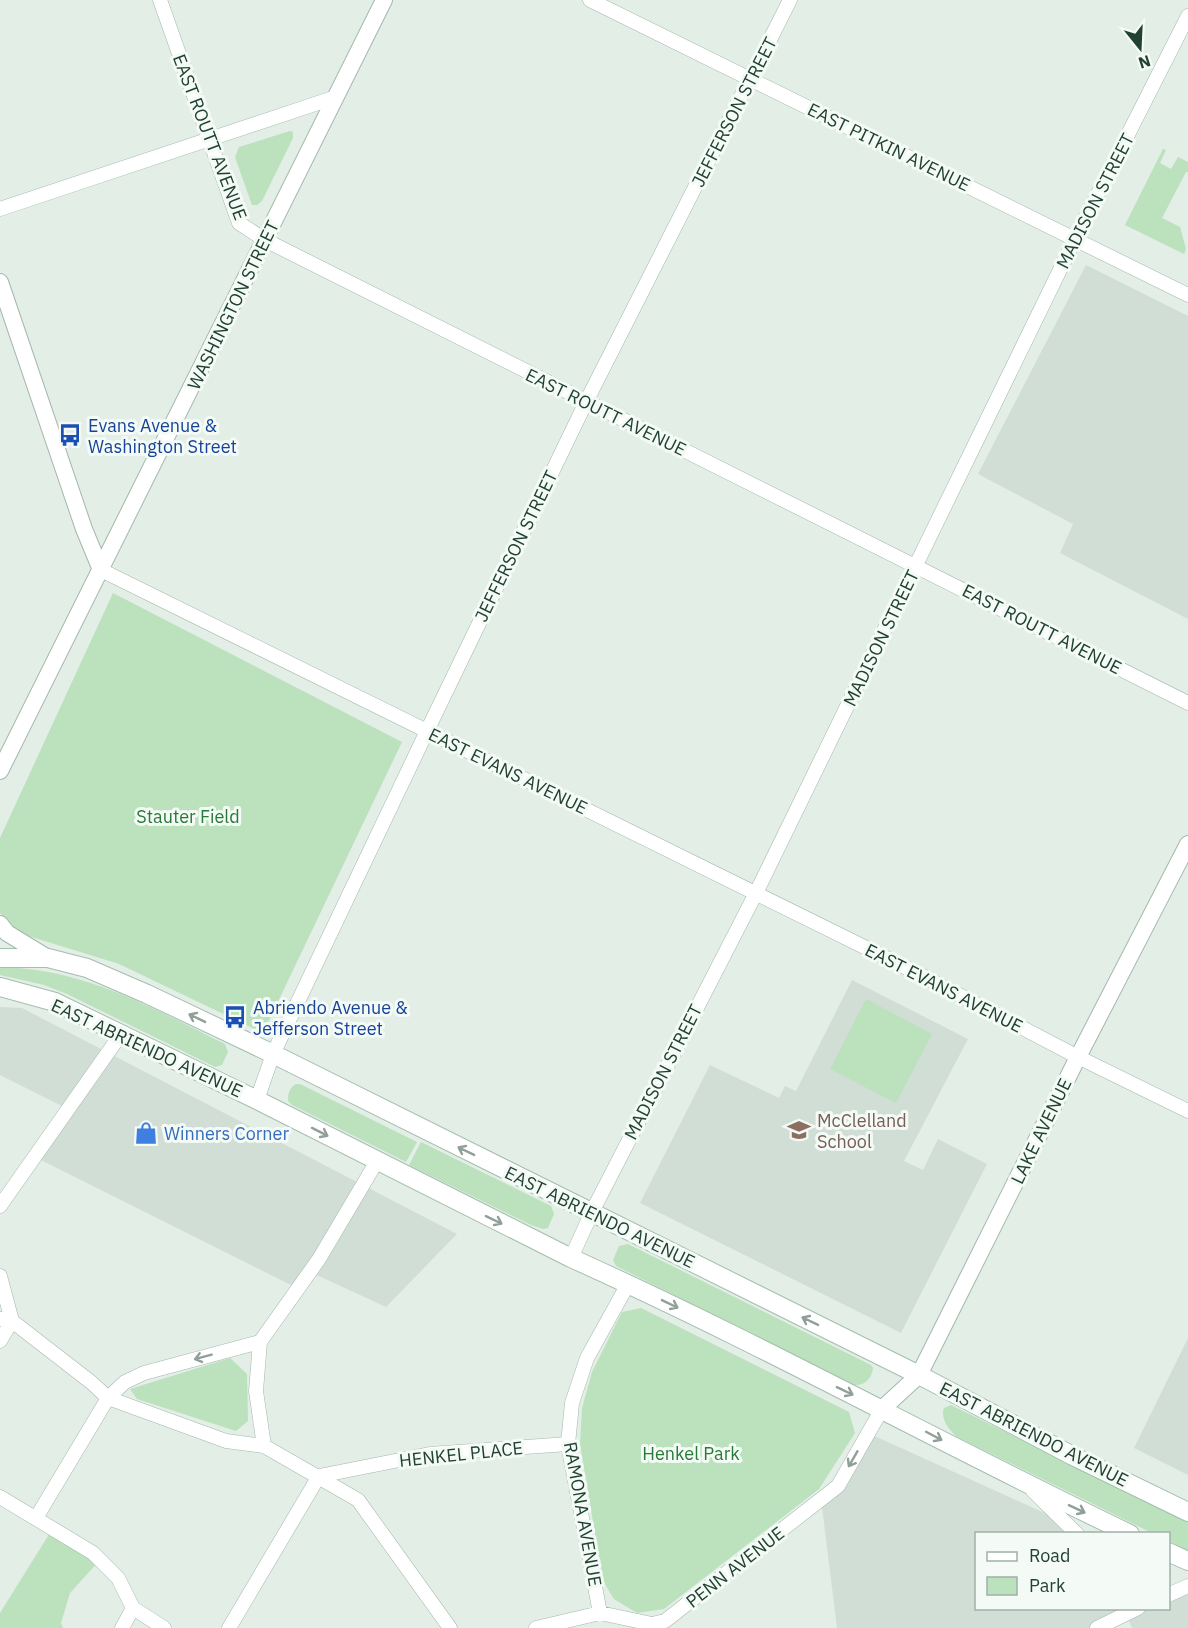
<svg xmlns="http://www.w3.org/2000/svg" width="1188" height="1628" viewBox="0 0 1188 1628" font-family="'IBM Plex Sans',sans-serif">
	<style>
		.built { fill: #d1ded6 }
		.green { fill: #bbe1bd }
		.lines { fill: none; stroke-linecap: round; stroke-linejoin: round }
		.minor-casing { stroke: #a5b7ad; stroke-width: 15 }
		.tertiary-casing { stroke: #a5b7ad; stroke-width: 18 }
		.secondary-casing { stroke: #a4beaf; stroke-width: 20 }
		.minor { stroke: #fff; stroke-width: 14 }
		.tertiary { stroke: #fff; stroke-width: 16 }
		.secondary { stroke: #fff; stroke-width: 18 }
		.oneway { stroke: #90a098 }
		.labels { text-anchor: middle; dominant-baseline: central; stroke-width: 6; stroke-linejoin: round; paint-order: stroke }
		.street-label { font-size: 18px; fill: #214132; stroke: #f4faf6 }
		.transit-label { font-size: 18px; fill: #164399; stroke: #f4faf6; text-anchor: start }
		.park-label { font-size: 18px; fill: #287b37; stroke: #f4faf6 }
		.education-label { font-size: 18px; fill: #785e54; stroke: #f4faf6; text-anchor: start }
		.shop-label { font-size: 18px; fill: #366cbe; stroke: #f4faf6; text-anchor: start }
	</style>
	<rect width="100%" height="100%" fill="#e3eee7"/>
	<!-- built -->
	<path class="built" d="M1086,265L1188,316V619L1060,553L1073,524L978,474Z
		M852,980L968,1039L904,1161L923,1170L938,1139L987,1164L901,1333L640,1203L710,1065L779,1098L785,1086L796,1091Z
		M0,1007L22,1008L457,1234L386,1307L310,1272L299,1289L35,1157L68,1109L0,1075Z
		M1188,1338V1475L1134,1448Z
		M868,1433L1069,1524L1077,1533L976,1534V1608H1168L1169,1595L1188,1586V1628H1132L1126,1614L1097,1628H837L821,1499Z"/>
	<!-- green -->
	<path class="green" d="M290,131L293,132V138L262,201L257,205H252L235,157L239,147Z
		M1163,149L1166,150L1160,163L1171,169L1178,157L1188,162V172H1186L1162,218L1180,227L1186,249L1184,254L1125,225Z
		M113,593L402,742L263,1033L119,964L19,933L0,913V838Z
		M0,967C86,969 150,1007 225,1044L228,1052L222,1065L215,1067L67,994L44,985L0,975Z
		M866,999L932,1034L896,1103L830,1069Z
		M296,1084H300L417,1142L406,1162L292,1105L288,1101C288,1094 289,1088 296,1084Z
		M421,1142L551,1206L554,1214L548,1228L543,1229L531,1225L409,1165Z
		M628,1244L871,1365L873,1368C872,1378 865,1386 854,1385L616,1266L613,1260L619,1246Z
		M641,1308L849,1412L855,1433L819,1489L664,1609L637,1613L614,1599L603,1581L580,1444L582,1408L592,1372L622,1312Z
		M230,1358L247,1374L248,1421L236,1431L137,1399L130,1389Z
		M951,1405L1188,1522V1551L1169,1541L1168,1534L1152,1533L957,1437C949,1430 940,1419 944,1408Z
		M53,1528L100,1560L70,1593L61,1623L63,1628H0V1613Z"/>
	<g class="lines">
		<!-- minor casing -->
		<g class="minor-casing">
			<path id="minor" d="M160,0L239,223L265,240L1188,703
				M590,0L1188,295
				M0,209L336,97
				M101,570L917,973L1078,1057L1188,1111
				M257,1100L273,1054L427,731L586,402L790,0
				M0,1206L121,1034
				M571,1258L592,1212L756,893L1075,239L1188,16
				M0,1276L12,1321L92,1383L108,1398L226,1441L264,1446L358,1500L450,1628
				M0,1319L12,1321L0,1341
				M264,1446L256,1391L260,1342L319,1259L377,1161
				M1033,1491L1077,1534
				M0,1497L93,1553L118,1578L133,1608L164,1628
				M36,1518L108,1398L125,1382L144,1373L260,1342
				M1168,1595L1188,1586
				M600,1613L568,1444L572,1403L587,1358L628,1284
				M122,1628L133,1608
				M229,1628L319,1476L430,1454L568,1444
				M536,1628L600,1613L652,1624L665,1621L838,1486L882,1409
				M1097,1628L1138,1608"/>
		</g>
		<!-- tertiary casing -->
		<g class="tertiary-casing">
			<path id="tertiary" d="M0,282L84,529L101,570
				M0,771L384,0
				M0,924L7,933L48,958
				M882,1409L919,1375L1078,1057L1188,844"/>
		</g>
		<!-- secondary casing -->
		<g class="secondary-casing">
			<path id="secondary" d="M0,958H48L87,968L147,994L273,1054L919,1375L1073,1456L1188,1512
				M0,987L55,1002L257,1100L571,1258C760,1343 942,1444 1130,1534
				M1168,1552L1188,1561"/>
		</g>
		<!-- minor -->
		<use href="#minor" class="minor"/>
		<!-- tertiary -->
		<use href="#tertiary" class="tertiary"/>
		<!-- secondary -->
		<use href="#secondary" class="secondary"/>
	</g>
	<!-- one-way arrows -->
	<defs><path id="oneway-shaft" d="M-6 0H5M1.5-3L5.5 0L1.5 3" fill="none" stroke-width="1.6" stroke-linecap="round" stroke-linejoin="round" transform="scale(1.5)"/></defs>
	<g class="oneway">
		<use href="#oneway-shaft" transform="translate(197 1018) rotate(-154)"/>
		<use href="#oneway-shaft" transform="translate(320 1132) rotate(27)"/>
		<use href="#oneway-shaft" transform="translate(466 1151) rotate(-154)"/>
		<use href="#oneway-shaft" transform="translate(494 1220) rotate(26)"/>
		<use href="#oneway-shaft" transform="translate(670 1304) rotate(26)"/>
		<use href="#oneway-shaft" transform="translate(810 1321) rotate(-154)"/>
		<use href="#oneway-shaft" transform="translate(203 1357) rotate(165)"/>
		<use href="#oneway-shaft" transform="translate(845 1391) rotate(26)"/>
		<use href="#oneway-shaft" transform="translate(934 1436) rotate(28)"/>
		<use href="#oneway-shaft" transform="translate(853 1459) rotate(120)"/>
		<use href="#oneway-shaft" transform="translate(1077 1509) rotate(25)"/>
	</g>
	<!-- icons -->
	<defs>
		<g id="bus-bare" transform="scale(1.8)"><path d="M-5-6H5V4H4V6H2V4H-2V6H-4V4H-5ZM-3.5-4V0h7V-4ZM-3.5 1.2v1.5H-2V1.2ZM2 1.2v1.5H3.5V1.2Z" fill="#1a4fb4" stroke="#f4faf6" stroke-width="2.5" paint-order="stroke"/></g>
		<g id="school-bare" transform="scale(1.8)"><path d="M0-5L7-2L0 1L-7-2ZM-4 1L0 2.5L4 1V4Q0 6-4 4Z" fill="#8d6e63" stroke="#f4faf6" stroke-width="2.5" paint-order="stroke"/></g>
		<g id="shop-bare" transform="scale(1.8)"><path d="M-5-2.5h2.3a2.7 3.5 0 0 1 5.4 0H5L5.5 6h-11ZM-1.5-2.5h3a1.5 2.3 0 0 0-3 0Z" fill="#3f7fe0" stroke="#f4faf6" stroke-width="2.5" paint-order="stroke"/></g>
	</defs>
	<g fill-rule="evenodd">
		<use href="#bus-bare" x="70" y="435"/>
		<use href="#bus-bare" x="235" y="1017"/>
		<use href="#school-bare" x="799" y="1130"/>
		<use href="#shop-bare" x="146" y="1133"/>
	</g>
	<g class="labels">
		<!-- street labels -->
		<g class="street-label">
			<text transform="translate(734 112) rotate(-63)">JEFFERSON STREET</text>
			<text transform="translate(210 137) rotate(69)">EAST ROUTT AVENUE</text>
			<text transform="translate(889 147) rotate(26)">EAST PITKIN AVENUE</text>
			<text transform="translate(1095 201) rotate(-63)">MADISON STREET</text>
			<text transform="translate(233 305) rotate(-64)">WASHINGTON STREET</text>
			<text transform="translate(606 412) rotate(26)">EAST ROUTT AVENUE</text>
			<text transform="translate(516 546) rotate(-64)">JEFFERSON STREET</text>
			<text transform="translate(1042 629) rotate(27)">EAST ROUTT AVENUE</text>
			<text transform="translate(881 638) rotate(-64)">MADISON STREET</text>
			<text transform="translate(508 771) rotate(26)">EAST EVANS AVENUE</text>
			<text transform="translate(944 988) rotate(27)">EAST EVANS AVENUE</text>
			<text transform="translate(147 1048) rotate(25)">EAST ABRIENDO AVENUE</text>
			<text transform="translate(663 1072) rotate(-63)">MADISON STREET</text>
			<text transform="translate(1041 1131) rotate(-64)">LAKE AVENUE</text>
			<text transform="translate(600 1217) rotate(26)">EAST ABRIENDO AVENUE</text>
			<text transform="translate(1034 1434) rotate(27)">EAST ABRIENDO AVENUE</text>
			<text transform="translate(461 1454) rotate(-6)">HENKEL PLACE</text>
			<text transform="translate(583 1514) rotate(80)">RAMONA AVENUE</text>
			<text transform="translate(735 1567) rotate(-38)">PENN AVENUE</text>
		</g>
		<!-- transit labels -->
		<g class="transit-label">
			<text x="88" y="425">Evans Avenue &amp;<tspan x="88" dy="21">Washington Street</tspan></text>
			<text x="253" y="1007">Abriendo Avenue &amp;<tspan x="253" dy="21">Jefferson Street</tspan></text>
		</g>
		<!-- park labels -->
		<g class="park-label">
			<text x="188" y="816">Stauter Field</text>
			<text x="691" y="1453">Henkel Park</text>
		</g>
		<!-- education labels -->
		<g class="education-label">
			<text x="817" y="1120">McClelland<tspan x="817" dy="21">School</tspan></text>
		</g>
		<!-- shop labels -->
		<g class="shop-label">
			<text x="164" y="1133">Winners Corner</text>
		</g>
	</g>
	<!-- legend -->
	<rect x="975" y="1532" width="195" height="78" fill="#f4faf6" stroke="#a0b0a8" stroke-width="1.5"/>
	<rect x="987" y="1552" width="30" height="9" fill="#ffffff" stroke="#a0b0a8" stroke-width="1.5"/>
	<text x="1029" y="1562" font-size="18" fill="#214132">Road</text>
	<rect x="987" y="1577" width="30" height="18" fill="#bbe1bd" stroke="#a0b0a8" stroke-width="1.5"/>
	<text x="1029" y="1592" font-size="18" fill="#214132">Park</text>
	<!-- north arrow -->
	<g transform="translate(1140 48) rotate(162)" stroke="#f4faf6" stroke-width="4.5" paint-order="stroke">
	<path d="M0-4.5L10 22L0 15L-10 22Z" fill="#214132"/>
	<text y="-9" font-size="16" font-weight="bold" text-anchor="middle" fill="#214132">N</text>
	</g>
</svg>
